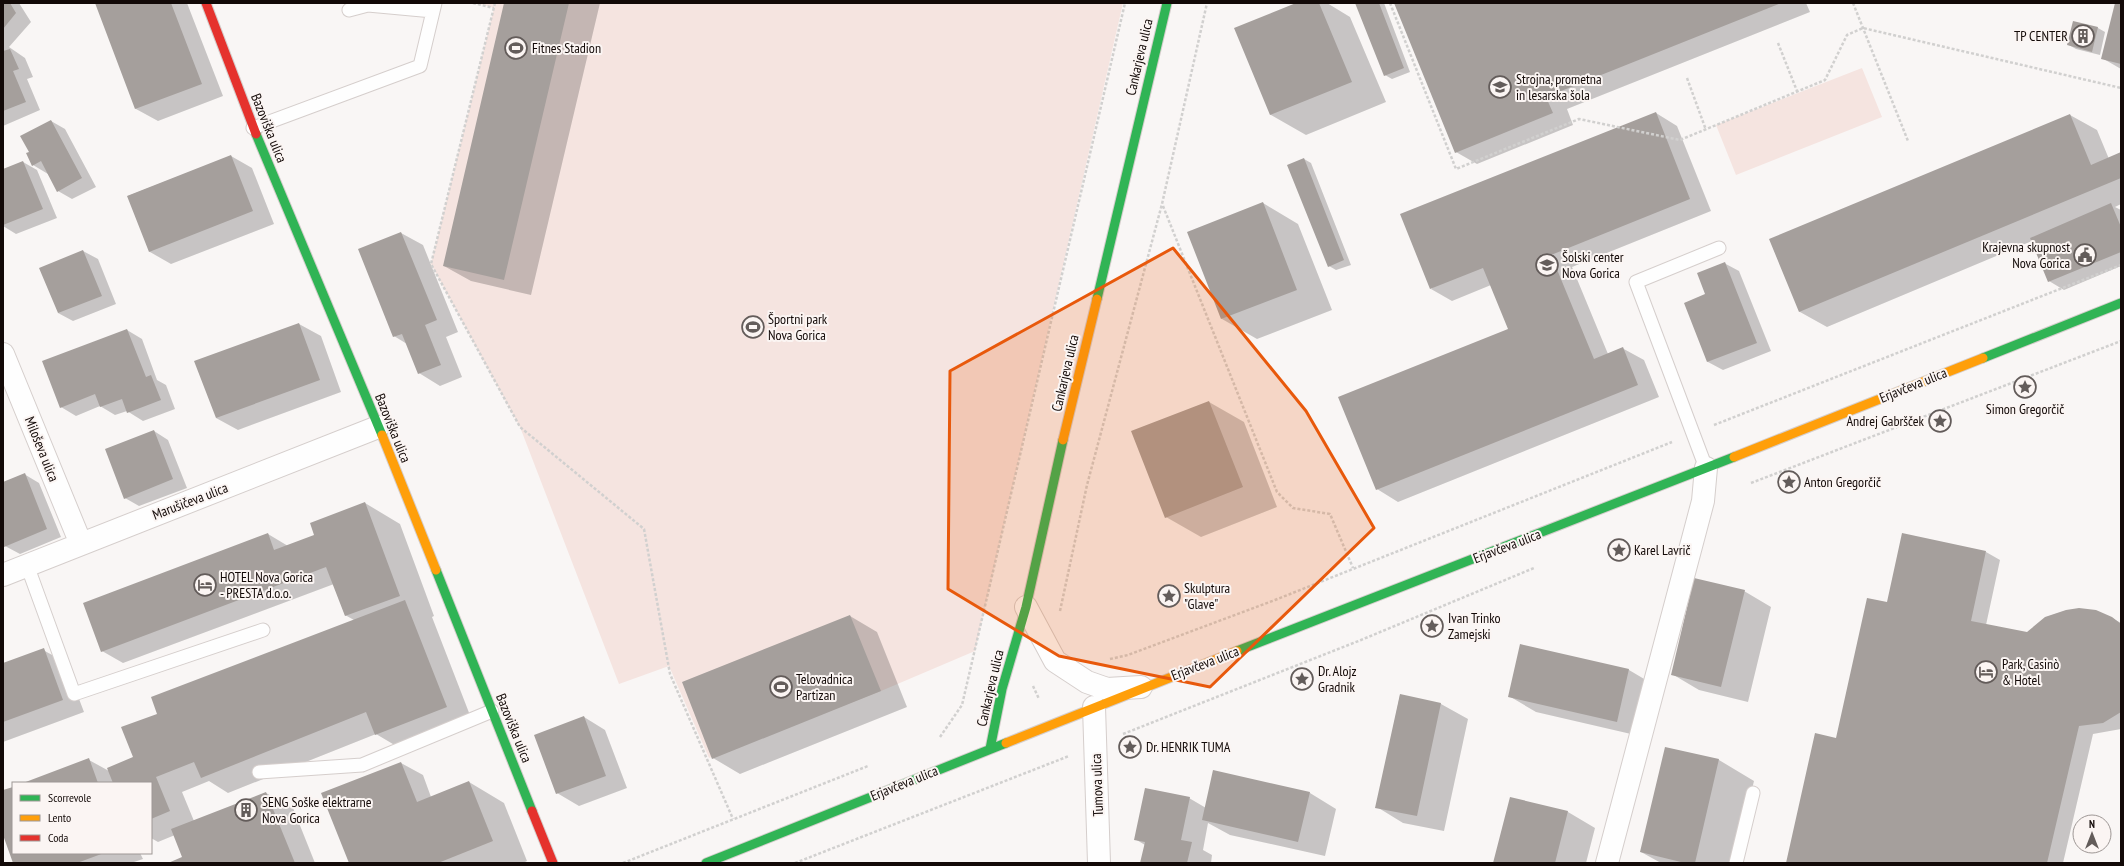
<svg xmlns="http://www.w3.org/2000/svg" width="2124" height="866" viewBox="0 0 2124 866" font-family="'PT Sans Narrow',sans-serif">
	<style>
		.green { fill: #f5e4e0 }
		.shadow { fill: #0003 }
		.building { fill: #a59f9c }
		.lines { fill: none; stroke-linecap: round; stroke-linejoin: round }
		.lane-casing { stroke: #d5cecc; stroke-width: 15 }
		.street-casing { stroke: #d5cecc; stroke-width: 24 }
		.fast-casing { stroke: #d5cecc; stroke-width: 11 }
		.slow-casing { stroke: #d5cecc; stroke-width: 11 }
		.jam-casing { stroke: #d5cecc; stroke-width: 11 }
		.path { stroke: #d1d0cf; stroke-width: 2.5; stroke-dasharray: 3 2; stroke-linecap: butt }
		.lane { stroke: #fefefe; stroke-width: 13 }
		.street { stroke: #fefefe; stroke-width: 22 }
		.fast { stroke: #30b455; stroke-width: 9 }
		.slow { stroke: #ff9f0a; stroke-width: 9 }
		.jam { stroke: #e5322d; stroke-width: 9 }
		.marked { fill: #e8590c; fill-opacity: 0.2; stroke: #e8590c; stroke-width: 3; stroke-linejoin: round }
		.labels { text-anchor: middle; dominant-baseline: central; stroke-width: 4; stroke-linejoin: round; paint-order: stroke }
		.poi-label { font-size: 14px; fill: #120907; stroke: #fbf5f3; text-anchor: start }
		.street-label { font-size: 14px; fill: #120907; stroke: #fbf5f3 }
	</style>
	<rect width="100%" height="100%" fill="#f9f6f5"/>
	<!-- green -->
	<path class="green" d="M476,3H1123L975,651L881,691L709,758L669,666L619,684L520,427L431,264L494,8Z
		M1862,68L1882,117L1736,175L1716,125Z"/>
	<!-- shadow -->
	<path class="shadow" d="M3,3H19L31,22L9,47L25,58L33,77L27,79L40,110L3,126Z
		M96,3H187L223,96L158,121L136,109Z
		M505,3H600L531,295L471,281L444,266Z
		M1299,3H1327L1350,17L1386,102L1306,135L1271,115L1236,29Z
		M1357,3H1384L1410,72L1392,79L1385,75Z
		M1395,3H1806L1810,12L1567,109L1573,125L1477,164L1456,152Z
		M2116,3H2121V69L2102,58Z
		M2074,22L2098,28L2105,32L2100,55L2076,49L2069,45Z
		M1656,113L1677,126L1711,211L1572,267L1608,354L1622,348L1644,360L1659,397L1398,502L1377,489L1509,329L1491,285L1452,301L1431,289Z
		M2070,115L2097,130L2109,159L2121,154V204L2115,207L2121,210V266L2064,290L2049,281L2032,241L1827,327L1800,312L1770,240Z
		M51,121L65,129L96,187L72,199L58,191L48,174L33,165L30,152Z
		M231,156L252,168L274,224L171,264L150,252L128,196Z
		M1304,159L1311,163L1351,265L1336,270L1329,266Z
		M23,162L37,170L57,218L16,234L3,226V170Z
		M1263,203L1298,224L1332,310L1257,339L1222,319Z
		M401,233L423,245L458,332L446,337L462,377L440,386L419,373L407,344L394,336Z
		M83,251L98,259L116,304L73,321L58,313Z
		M1724,263L1739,271L1771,351L1723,370L1708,362L1685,303L1707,295Z
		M299,324L321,336L341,392L238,430L216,418Z
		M127,330L142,339L157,380L166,385L175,409L143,421L127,411L115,415L100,406L76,416L61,407Z
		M1209,402L1244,422L1277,507L1201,537L1166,517Z
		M154,431L168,440L187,488L139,506L125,498Z
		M24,474L39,483L61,537L20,554L5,546L3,541V483Z
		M365,503L400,524L434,616L432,617L473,723L403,750L376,734L228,793L209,781L182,792L194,821L266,793L293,808L315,863H171L184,858L175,835L158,842L151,838V783H26L89,760L109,771L134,757L159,714L354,620L345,615L334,584L123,663L102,651L268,534L288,546L314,536Z
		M1986,552L2000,560L1986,625L2027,633L2112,618L2121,623V729L2093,734L2063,863H1787L1837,739L1888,603Z
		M1744,591L1771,607L1748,702L1699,690L1672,674Z
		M850,616L877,632L907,707L740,774L713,758Z
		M1521,645L1629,670L1656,686L1644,737L1536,712L1509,696Z
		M43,650L65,662L84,712L3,742V664Z
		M1400,695L1441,704L1468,719L1444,831L1403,823L1377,807Z
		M584,717L605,730L627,788L579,806L557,793Z
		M1666,748L1719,760L1754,781L1734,863H1661L1641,852Z
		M401,763L423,775L431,797L469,782L504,803L527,861L523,863H350Z
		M13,788V853H140L143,859L131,863H15L3,832V791Z
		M1310,793L1336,809L1325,856L1230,835L1208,823L1203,850L1212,855L1211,863H1141L1145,845L1135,839L1189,798L1206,808Z
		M1511,798L1568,812L1595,828L1586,863H1494Z"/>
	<!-- building -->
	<path class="building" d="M3,3H10L16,13L3,29Z
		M95,3H171L202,84L135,109Z
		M504,3H569L504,280L443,266Z
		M1296,3H1319L1352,82L1270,115L1234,28Z
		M1355,3H1379L1404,68L1384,76Z
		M1394,3H1781L1546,97L1553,113L1455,153Z
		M2115,3H2121V64L2101,59Z
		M2073,21L2098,27L2092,52L2067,45Z
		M10,49L19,69L13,71L26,102L3,111V51Z
		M1656,112L1690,199L1551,255L1594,359L1623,347L1638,385L1376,490L1338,397L1508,329L1483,268L1430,289L1400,214Z
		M2070,114L2091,165L2121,152V178L1799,312L1769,239Z
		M51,120L82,178L57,192L41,161L32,166L26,153L29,152L20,136Z
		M231,155L253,211L149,252L127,196Z
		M1304,158L1344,260L1328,267L1287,165Z
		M23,161L43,209L3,225V169Z
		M1263,202L1297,290L1221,319L1187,232Z
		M2111,203L2121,227V252L2048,282L2030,238Z
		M401,232L437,320L425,325L441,365L418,374L402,334L393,337L358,249Z
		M83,250L102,296L58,313L39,268Z
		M1725,262L1757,343L1707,362L1684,303L1705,294L1697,273Z
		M299,323L320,380L216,418L194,361Z
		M127,329L146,377L151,375L161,400L127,413L122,399L100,407L95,394L60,408L42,361Z
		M1209,401L1243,487L1165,518L1131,431Z
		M154,430L173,479L124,499L105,449Z
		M25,473L47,529L4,547L3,482Z
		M365,502L400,596L345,616L326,567L101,652L83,603L268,533L274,550L314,535L310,523Z
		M1902,533L1986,551L1971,621L2027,632L2045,617L2066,610L2079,608L2096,610L2112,617L2121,624V712L2103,723L2079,726L2047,863H1786L1815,733L1836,738L1867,598L1887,602Z
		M1694,578L1745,590L1721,687L1671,675Z
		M405,600L447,707L375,735L366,712L201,778L194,762L156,777L170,811L151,819V783H113L107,768L133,757L121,727L157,714L151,697Z
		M850,615L881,691L712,759L682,682Z
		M1520,644L1629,669L1617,722L1508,697Z
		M44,648L63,700L3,722V663Z
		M1400,694L1441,703L1417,816L1375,808Z
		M584,716L606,776L556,794L534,735Z
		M1665,747L1719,759L1695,863H1685L1640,852Z
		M89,758L98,783H23Z
		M401,762L417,802L469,781L493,841L438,863H349L321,793Z
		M1213,770L1310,792L1298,842L1202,820Z
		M13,787V853H104L77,863H13L3,835V790Z
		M1145,788L1190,797L1181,840L1192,842L1187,863H1140L1145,842L1134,840Z
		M266,792L295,863H168L182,857L171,829Z
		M1510,797L1568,811L1555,863H1493Z"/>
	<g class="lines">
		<!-- lane casing -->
		<g class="lane-casing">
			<path id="lane" d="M349,10L368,5L433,11
				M253,128L420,66L435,3
				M1706,468L1636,282L1719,248
				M27,565L74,694L263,630
				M259,772L362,765L492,711
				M1736,863L1753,793"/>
		</g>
		<!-- street casing -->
		<g class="street-casing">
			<path id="street" d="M3,354L81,544
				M3,575L378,427
				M1026,607L1055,661L1087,682L1107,689L1141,687
				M1094,707L1099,863
				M1607,863L1703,501L1706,468"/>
		</g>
		<!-- fast casing -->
		<g class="fast-casing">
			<path id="fast" d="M256,134L382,435
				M1097,299L1167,3
				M1983,358L2121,303
				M436,570L532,811
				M1237,651L1734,457
				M990,749L1002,689L1026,607L1063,440
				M706,863L1006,743"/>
		</g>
		<!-- slow casing -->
		<g class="slow-casing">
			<path id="slow" d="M382,435L436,570
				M1063,440L1097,299
				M1734,457L1983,358
				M1006,743L1237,651"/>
		</g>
		<!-- jam casing -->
		<g class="jam-casing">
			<path id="jam" d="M206,3L256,134
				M532,811L553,863"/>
		</g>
		<!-- path -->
		<path class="path" d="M473,3L494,8
			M495,3L431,264L520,427L644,529L670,674L733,819
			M1390,3L1456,169L1579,119L1680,140L1825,80L1847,35L1863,28L2121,88
			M1853,3L1908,141
			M1778,43L1797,91
			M1687,78L1706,130
			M1163,206L1277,492L1293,508L1330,514L1353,568
			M1714,425L2121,265
			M1751,483L2121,341
			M1060,611L1087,485L1162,204L1207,3
			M1110,659L1128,655L1275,600L1672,442
			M1033,686L1039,699
			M1123,734L1361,640L1534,568
			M940,737L962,705L1125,3
			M623,863L868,766
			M795,863L1069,756"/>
		<!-- lane -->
		<use href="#lane" class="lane"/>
		<!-- street -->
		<use href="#street" class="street"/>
		<!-- fast -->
		<use href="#fast" class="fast"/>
		<!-- slow -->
		<use href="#slow" class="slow"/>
		<!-- jam -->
		<use href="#jam" class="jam"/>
	</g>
	<!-- marked area -->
	<path class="marked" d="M1173,248L1306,411L1374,528L1210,687L1059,656L948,589L950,371Z"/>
	<!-- icons -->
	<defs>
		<g id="building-ring" transform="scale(1.15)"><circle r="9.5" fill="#fbf5f3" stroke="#635c5a" stroke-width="1.5"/><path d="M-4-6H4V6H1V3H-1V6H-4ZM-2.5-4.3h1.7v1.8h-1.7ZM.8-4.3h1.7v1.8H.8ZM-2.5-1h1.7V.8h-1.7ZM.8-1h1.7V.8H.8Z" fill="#635c5a"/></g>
		<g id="stadium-ring" transform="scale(1.15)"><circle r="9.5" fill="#fbf5f3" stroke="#635c5a" stroke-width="1.5"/><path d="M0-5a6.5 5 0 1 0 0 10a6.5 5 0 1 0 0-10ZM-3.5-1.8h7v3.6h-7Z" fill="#635c5a"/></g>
		<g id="school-ring" transform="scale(1.15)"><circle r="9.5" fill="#fbf5f3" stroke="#635c5a" stroke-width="1.5"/><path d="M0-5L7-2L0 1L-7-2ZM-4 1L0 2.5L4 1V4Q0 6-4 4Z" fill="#635c5a"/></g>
		<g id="civic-ring" transform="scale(1.15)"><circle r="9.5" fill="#fbf5f3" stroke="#635c5a" stroke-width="1.5"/><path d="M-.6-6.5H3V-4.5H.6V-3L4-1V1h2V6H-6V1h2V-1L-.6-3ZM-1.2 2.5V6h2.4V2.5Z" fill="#635c5a"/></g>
		<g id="sight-ring" transform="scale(1.15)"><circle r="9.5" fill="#fbf5f3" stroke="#635c5a" stroke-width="1.5"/><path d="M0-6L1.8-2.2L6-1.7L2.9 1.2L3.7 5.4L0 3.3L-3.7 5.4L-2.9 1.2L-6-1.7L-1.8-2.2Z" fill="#635c5a"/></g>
		<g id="hotel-ring" transform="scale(1.15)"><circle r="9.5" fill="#fbf5f3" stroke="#635c5a" stroke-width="1.5"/><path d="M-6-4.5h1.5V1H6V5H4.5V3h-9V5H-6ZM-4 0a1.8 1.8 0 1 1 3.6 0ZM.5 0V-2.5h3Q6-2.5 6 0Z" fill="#635c5a"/></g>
	</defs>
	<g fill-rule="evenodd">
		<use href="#building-ring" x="2083" y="36"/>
		<use href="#stadium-ring" x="516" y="48"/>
		<use href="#school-ring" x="1500" y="87"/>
		<use href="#civic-ring" x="2085" y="255"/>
		<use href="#school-ring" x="1547" y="265"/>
		<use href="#stadium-ring" x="753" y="327"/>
		<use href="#sight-ring" x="2025" y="387"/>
		<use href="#sight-ring" x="1940" y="421"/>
		<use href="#sight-ring" x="1789" y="482"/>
		<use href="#sight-ring" x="1619" y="550"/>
		<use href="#hotel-ring" x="205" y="585"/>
		<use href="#sight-ring" x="1169" y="596"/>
		<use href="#sight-ring" x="1432" y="626"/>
		<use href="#hotel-ring" x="1986" y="672"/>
		<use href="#sight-ring" x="1302" y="679"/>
		<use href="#stadium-ring" x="781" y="687"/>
		<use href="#sight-ring" x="1130" y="747"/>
		<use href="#building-ring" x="246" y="810"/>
	</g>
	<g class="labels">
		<!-- poi labels -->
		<g class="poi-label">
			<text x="2068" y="36" text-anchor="end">TP CENTER</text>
			<text x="532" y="48">Fitnes Stadion</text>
			<text x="1516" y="79">Strojna, prometna<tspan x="1516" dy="16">in lesarska šola</tspan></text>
			<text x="2070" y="247" text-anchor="end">Krajevna skupnost<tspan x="2070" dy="16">Nova Gorica</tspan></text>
			<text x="1562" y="257">Šolski center<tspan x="1562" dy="16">Nova Gorica</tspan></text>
			<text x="768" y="319">Športni park<tspan x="768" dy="16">Nova Gorica</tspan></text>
			<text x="2025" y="409" text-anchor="middle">Simon Gregorčič</text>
			<text x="1924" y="421" text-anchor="end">Andrej Gabršček</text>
			<text x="1804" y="482">Anton Gregorčič</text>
			<text x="1634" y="550">Karel Lavrič</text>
			<text x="220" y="577">HOTEL Nova Gorica<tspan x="220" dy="16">- PRESTA d.o.o.</tspan></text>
			<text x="1184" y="588">Skulptura<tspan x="1184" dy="16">"Glave"</tspan></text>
			<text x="1448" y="618">Ivan Trinko<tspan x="1448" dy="16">Zamejski</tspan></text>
			<text x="2002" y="664">Park, Casinò<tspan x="2002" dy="16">&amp; Hotel</tspan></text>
			<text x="1318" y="671">Dr. Alojz<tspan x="1318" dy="16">Gradnik</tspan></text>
			<text x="796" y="679">Telovadnica<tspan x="796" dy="16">Partizan</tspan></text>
			<text x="1146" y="747">Dr. HENRIK TUMA</text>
			<text x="262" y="802">SENG Soške elektrarne<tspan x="262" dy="16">Nova Gorica</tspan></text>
		</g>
		<!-- street labels -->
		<g class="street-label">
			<text transform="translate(1139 57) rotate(-77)">Cankarjeva ulica</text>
			<text transform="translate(269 128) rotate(68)">Bazoviška ulica</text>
			<text transform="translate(1065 373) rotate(-77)">Cankarjeva ulica</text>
			<text transform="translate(1913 385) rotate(-22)">Erjavčeva ulica</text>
			<text transform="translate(393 428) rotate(68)">Bazoviška ulica</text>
			<text transform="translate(42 449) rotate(68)">Miloševa ulica</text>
			<text transform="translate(190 501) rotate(-21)">Marušičeva ulica</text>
			<text transform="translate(1507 546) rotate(-21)">Erjavčeva ulica</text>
			<text transform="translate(1205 663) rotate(-21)">Erjavčeva ulica</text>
			<text transform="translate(990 688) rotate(-77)">Cankarjeva ulica</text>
			<text transform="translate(514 728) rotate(68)">Bazoviška ulica</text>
			<text transform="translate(904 783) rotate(-22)">Erjavčeva ulica</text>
			<text transform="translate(1097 785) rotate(-92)">Tumova ulica</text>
		</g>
	</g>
	<!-- border -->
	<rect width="2124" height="866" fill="none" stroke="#120907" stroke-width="8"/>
	<!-- legend -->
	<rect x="12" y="782" width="140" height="72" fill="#fbf5f3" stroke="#9e9795"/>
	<rect x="20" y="795" width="20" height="6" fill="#30b455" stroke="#9e9795"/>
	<text x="48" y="802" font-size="12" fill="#120907">Scorrevole</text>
	<rect x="20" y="815" width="20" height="6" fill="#ff9f0a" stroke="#9e9795"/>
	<text x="48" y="822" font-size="12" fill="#120907">Lento</text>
	<rect x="20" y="835" width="20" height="6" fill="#e5322d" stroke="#9e9795"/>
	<text x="48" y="842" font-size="12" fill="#120907">Coda</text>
	<!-- north arrow -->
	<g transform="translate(2092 834)"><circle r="19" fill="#fbf5f3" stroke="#9e9795"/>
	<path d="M0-3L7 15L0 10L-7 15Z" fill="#635c5a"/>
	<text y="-6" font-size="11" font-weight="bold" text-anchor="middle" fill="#120907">N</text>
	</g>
</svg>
